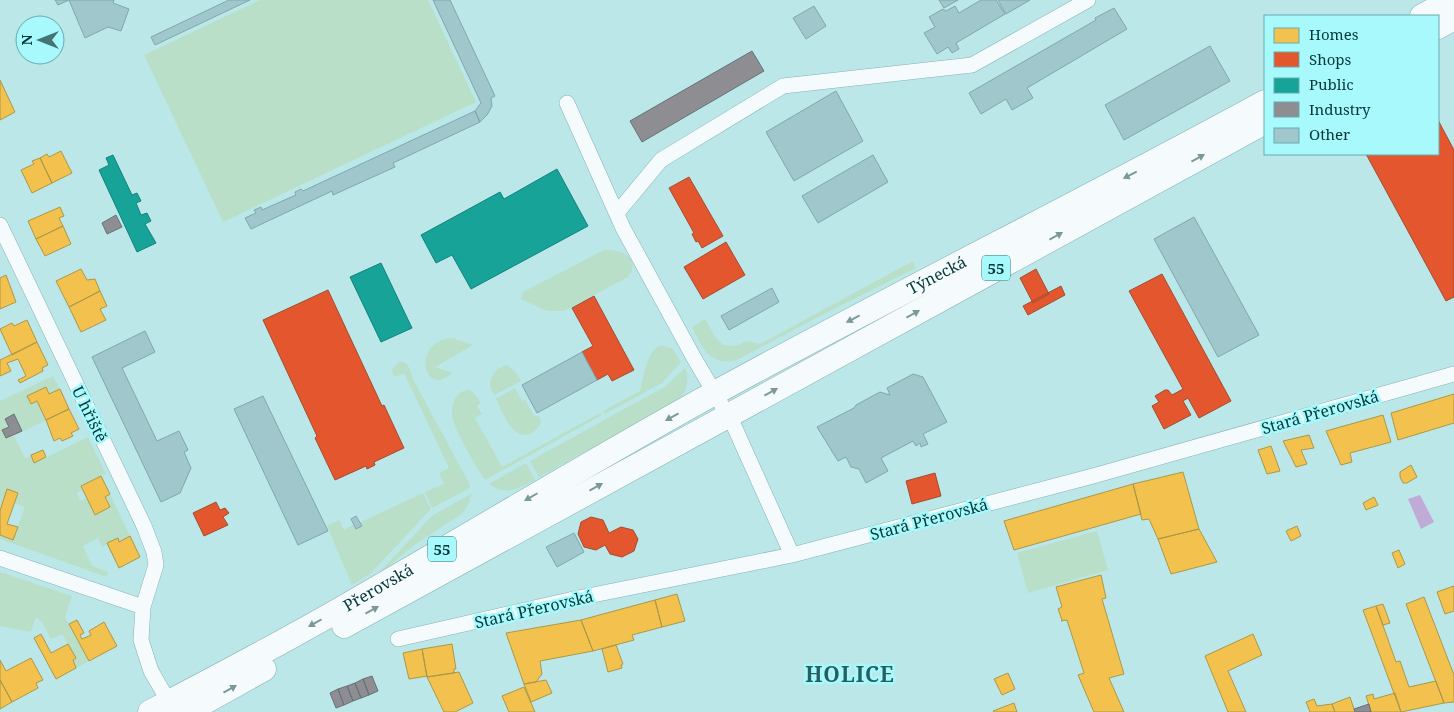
<svg xmlns="http://www.w3.org/2000/svg" width="1454" height="712" viewBox="0 0 1454 712" font-family="'Noto Serif',serif">
	<style>
		.green { fill: #b9dfc8 }
		.water { fill: #bfabd6 }
		.homes { fill: #f2c14e; stroke: #ab9848 }
		.shops { fill: #e4572e; stroke: #a14d31 }
		.public { fill: #17a398; stroke: #11837c }
		.industry { fill: #8d8d92; stroke: #647377 }
		.building { fill: #a0c7cc; stroke: #7fa7ad }
		.lines { fill: none; stroke-linecap: round; stroke-linejoin: round }
		.street-casing { stroke: #87b1b3; stroke-width: 16 }
		.primary-casing { stroke: #87b1b3; stroke-width: 25 }
		.street { stroke: #f5fbfc; stroke-width: 15 }
		.primary { stroke: #f5fbfc; stroke-width: 24 }
		.oneway { fill: #7c999a }
		.labels { text-anchor: middle; dominant-baseline: central; stroke-width: 5; stroke-linejoin: round; paint-order: stroke }
		.shield { fill: #a7f9fc; stroke: #357174; stroke-width: 1 }
		.shield-label { font-size: 15px; font-weight: bold; fill: #043739 }
		.street-label { font-size: 16px; fill: #043739; stroke: #a7f9fc }
		.district-label { font-size: 21px; font-weight: bold; letter-spacing: 1px; fill: #255f61; stroke: #a7f9fc }
	</style>
	<rect width="100%" height="100%" fill="#bbe7e8"/>
	<!-- green -->
	<path class="green" d="M260,0H428L476,102L223,222L144,55Z
		M604,250C621,249 642,258 628,277L564,311H547L521,299L523,292Z
		M913,261L916,268L818,317L737,360C710,367 702,348 692,327L705,319L715,337L723,345L737,346L746,341L760,344Z
		M452,338L473,345L435,367L453,373C448,376 443,380 438,380C418,378 421,339 452,338Z
		M662,345L673,349L681,362L662,383L605,414L603,411L640,391C644,378 646,349 662,345Z
		M399,362C410,361 410,371 413,379L469,483L470,488L432,508L425,492L444,484L439,473L449,468L404,373L394,377L392,369Z
		M507,365L515,371L521,381L494,395C485,383 493,368 507,365Z
		M685,368C690,380 687,390 679,400L539,477L530,461L666,386Z
		M53,376L60,389L49,394L46,388L37,401L46,420L14,436L25,458L31,456L35,463L88,437L106,474L81,485L83,490L77,493L80,501L87,498L95,515L110,508L105,497L110,494L130,536L119,542L117,538L102,547L98,538L83,546L92,566L108,572L107,577L0,539V535L13,539L25,507L14,503L18,493L7,489L0,511V401Z
		M515,388L522,401L525,400L535,417L539,416L541,422C539,427 535,432 530,434C511,440 503,412 496,399Z
		M469,390L474,393L481,403L477,406L482,414L475,418L502,467L600,413L602,415L485,480C476,466 458,436 453,420C450,408 454,390 469,390Z
		M526,463L535,480C518,489 506,496 489,484Z
		M423,493L431,509L371,573L352,585L327,526L339,520L344,530L353,525L356,529L362,525L361,522Z
		M471,494L469,503L462,514L417,543L372,580L433,515Z
		M1097,531L1108,570L1028,593L1017,553Z
		M0,572L72,596L65,617L89,661L76,668L73,660L76,658L62,634L51,639L42,622L36,617L31,632L0,626Z"/>
	<!-- water -->
	<path class="water" d="M1420,495L1434,522L1421,529L1408,499Z"/>
	<!-- homes -->
	<path class="homes" d="M0,80L15,112L0,120Z
		M61,151L72,173L52,183L40,158L47,154L49,157Z
		M40,158L52,183L32,193L21,170L34,164L32,161Z
		M60,207L64,216L59,218L63,226L36,239L28,221Z
		M63,226L71,244L45,256L36,239Z
		M81,269L87,280L95,279L100,291L69,307L56,281Z
		M6,275L16,302L0,309V278Z
		M100,291L107,306L100,309L106,320L81,332L69,307Z
		M27,320L37,342L12,355L0,329L12,323L14,326Z
		M37,342L48,365L42,368L43,371L20,383L18,380L26,376L18,359L7,363L11,371L0,376V360Z
		M46,387L49,394L60,389L69,409L46,420L37,401L31,404L27,396Z
		M1454,394V423L1398,440L1391,413Z
		M69,409L79,429L71,433L73,436L62,441L60,438L54,441L46,420Z
		M1383,415L1391,442L1350,453L1352,462L1341,465L1326,431Z
		M1309,435L1314,448L1301,450L1307,464L1296,467L1283,441Z
		M1271,446L1280,471L1267,474L1258,450Z
		M43,450L46,457L34,463L31,455Z
		M1411,465L1417,477L1407,483H1403L1400,477V472Z
		M1183,472L1199,529L1158,539L1149,519L1142,520L1133,484Z
		M101,476L110,494L105,497L110,507L95,515L81,486Z
		M1133,484L1141,514L1014,550L1004,521Z
		M7,489L18,493L7,524L18,527L13,540L0,535V511Z
		M1374,497L1378,505L1366,510L1363,503Z
		M1297,526L1301,536L1291,541L1286,531Z
		M1199,529L1217,562L1171,574L1158,539Z
		M130,536L140,557L119,568L107,543L118,538L119,542Z
		M1399,550L1405,564L1398,568L1392,553Z
		M1101,575L1106,598L1102,599L1124,674L1109,678L1124,712H1094L1078,675L1084,673L1067,620L1061,621L1062,620L1058,609L1062,607L1056,587Z
		M1454,586V611L1445,614L1437,592Z
		M677,594L685,621L662,627L655,600Z
		M1424,597L1454,675V702L1444,703L1406,604Z
		M655,600L662,627L632,635L634,640L593,651L581,620Z
		M1383,604L1390,623L1383,625L1376,606Z
		M1376,606L1396,662L1400,661L1409,687L1436,681L1444,703L1401,712L1363,610Z
		M77,620L84,633L80,635L82,639L91,635L89,631L104,622L117,646L89,661L69,624Z
		M581,620L593,651L540,661L542,674L536,682L524,684L506,633Z
		M41,634L51,653L68,644L76,658L73,660L76,668L56,679L34,638Z
		M1253,634L1262,655L1228,671L1246,712H1228L1205,656Z
		M452,644L456,669H454V673L427,677L422,649Z
		M616,645L623,664L621,665L622,668L608,672L602,649Z
		M422,649L427,676L409,679L403,653Z
		M31,658L43,680L36,683L38,688L12,702L0,680V660L6,671Z
		M459,672L473,703L455,712H444L427,677Z
		M1008,673L1015,689L1002,695L994,679Z
		M0,680L12,702L0,709Z
		M546,680L552,693L531,702L524,684Z
		M524,687L535,712H509L502,696Z
		M1395,693L1401,712H1371L1366,696L1373,694L1374,699Z
		M1350,697L1355,712H1335L1332,704Z
		M1314,699L1317,706L1332,704L1335,712H1310L1306,702Z
		M1014,703L1017,712H994L993,711Z"/>
	<!-- shops -->
	<path class="shops" d="M1438,120L1454,150V297L1446,301L1366,154H1438Z
		M689,177L723,236L702,248L698,241L696,242L692,234L694,233L669,188Z
		M726,242L745,275L703,299L684,267Z
		M1036,269L1049,294L1033,303L1020,278Z
		M1162,274L1231,401L1199,418L1188,398L1183,401L1191,415L1164,429L1152,406L1159,402L1155,396L1165,390H1168L1172,395L1183,389L1129,291Z
		M1061,286L1065,295L1028,315L1023,306Z
		M328,290L382,406L384,405L404,448L374,462L375,465L367,469L366,466L335,480L315,438L317,436L263,320Z
		M594,296L634,370L612,381L608,374L597,380L582,352L593,346L572,308Z
		M935,473L941,496L912,504L906,481Z
		M216,502L220,510L225,508L229,513L223,517L228,525L204,536L193,513Z
		M591,517L603,520L609,533L621,527L633,530L638,539L634,551L622,557L610,554L605,545L596,550L584,547L578,534L581,522Z"/>
	<!-- public -->
	<path class="public" d="M113,155L132,195L137,193L141,201L136,203L141,215L147,213L151,221L145,224L156,243L137,252L99,170L109,165L106,158Z
		M557,169L588,226L471,289L452,255L436,263L421,235L500,192L504,199Z
		M381,263L412,328L381,342L350,277Z"/>
	<!-- industry -->
	<path class="industry" d="M752,51L764,71L642,142L630,121Z
		M116,215L122,227L107,234L102,223Z
		M14,414L22,431L6,438L2,430L9,427L5,419Z
		M372,676L378,691L369,695L363,679Z
		M363,679L369,695L361,698L355,683Z
		M355,683L361,698L353,701L347,686Z
		M347,686L353,701L344,705L338,689Z
		M338,689L344,705L336,708L330,693Z
		M1369,704L1371,712H1355L1354,709Z"/>
	<!-- building -->
	<path class="building" d="M55,0H114L113,3L129,9L121,31L108,27L85,38L69,0L58,5Z
		M229,0H250L155,45L151,37Z
		M433,0H450L495,96L491,98L492,106L487,115L480,122L475,111L481,103Z
		M939,0H958L944,8Z
		M981,0H996L1005,14L956,43L959,49L952,53L948,47L937,54L924,33L935,27L929,17L943,9L946,11L955,6L959,13Z
		M998,0H1030L1006,14Z
		M814,6L826,26L806,39L793,18Z
		M1114,8L1127,29L1027,88L1033,98L1012,110L1006,99L981,114L969,93L1096,20L1095,18Z
		M1210,46L1230,81L1124,140L1105,105Z
		M836,91L863,141L794,181L766,132Z
		M475,111L480,122L393,163L395,167L333,195L332,191L251,229L245,218L256,213L254,210L261,207L262,210L296,195L295,192L301,189L303,191Z
		M873,155L888,182L818,223L802,196Z
		M1194,217L1259,335L1218,357L1154,239Z
		M772,288L779,302L729,330L721,316Z
		M145,331L155,352L122,368L157,441L179,431L188,450L184,452L191,468L180,493L161,502L92,357Z
		M582,352L597,380L537,413L522,385Z
		M913,374L923,377L947,422L923,434L928,444L921,447L920,443L916,446L913,441L881,458L888,471L866,483L859,469L851,467L846,457L838,461L817,427L854,408L856,405L880,392L890,395L887,388Z
		M263,396L328,531L298,545L234,409Z
		M356,516L362,526L356,529L351,519Z
		M574,533L584,552L557,567L546,547Z"/>
	<g class="lines">
		<!-- street casing -->
		<g class="street-casing">
			<path id="street" d="M567,103L623,228L694,358L734,426L792,555
				M617,213L661,160L783,86L972,65L1088,0
				M0,225L144,526L154,552L156,565L143,607L141,640L151,671L173,709
				M0,558L143,607
				M398,639L578,598L792,555L1093,476L1454,374"/>
		</g>
		<!-- primary casing -->
		<g class="primary-casing">
			<g id="primary">
				<path d="M1422,16L1452,0"/>
				<path d="M1438,27L1454,18"/>
				<path d="M344,626L1265,122"/>
				<path id="s1" d="M150,712C221,675 293,637 363,596C476,531 587,464 700,401C887,298 1078,204 1265,102"/>
				<path d="M187,712L264,669"/>
			</g>
		</g>
		<!-- street -->
		<use href="#street" class="street"/>
		<!-- primary -->
		<use href="#primary" class="primary"/>
	</g>
	<!-- one-way arrows -->
	<defs><path id="oneway-solid" d="M-6-.8H1V-3.2L6.5 0L1 3.2V.8H-6Z" transform="scale(1.25)"/></defs>
	<g class="oneway">
		<use href="#oneway-solid" transform="translate(1198 158) rotate(-29)"/>
		<use href="#oneway-solid" transform="translate(1130 175) rotate(153)"/>
		<use href="#oneway-solid" transform="translate(1056 236) rotate(-29)"/>
		<use href="#oneway-solid" transform="translate(913 314) rotate(-29)"/>
		<use href="#oneway-solid" transform="translate(853 319) rotate(152)"/>
		<use href="#oneway-solid" transform="translate(771 392) rotate(-29)"/>
		<use href="#oneway-solid" transform="translate(672 417) rotate(151)"/>
		<use href="#oneway-solid" transform="translate(596 487) rotate(-29)"/>
		<use href="#oneway-solid" transform="translate(531 497) rotate(150)"/>
		<use href="#oneway-solid" transform="translate(372 610) rotate(-29)"/>
		<use href="#oneway-solid" transform="translate(315 623) rotate(151)"/>
		<use href="#oneway-solid" transform="translate(230 689) rotate(-29)"/>
	</g>
	<g class="labels">
		<!-- shield labels -->
		<g class="shield">
			<rect x="982" y="255.5" width="28" height="25" rx="4"/>
			<rect x="428" y="536.5" width="28" height="25" rx="4"/>
		</g>
		<g class="shield-label">
			<text x="996" y="268">55</text>
			<text x="442" y="549">55</text>
		</g>
		<!-- street labels -->
		<g class="street-label">
			<text stroke="none"><textPath href="#s1" startOffset="900">Týnecká</textPath></text>
			<text transform="translate(1320 412) rotate(-16)">Stará Přerovská</text>
			<text transform="translate(90 414) rotate(64)">U hřiště</text>
			<text transform="translate(929 519) rotate(-15)">Stará Přerovská</text>
			<text stroke="none"><textPath href="#s1" startOffset="260">Přerovská</textPath></text>
			<text transform="translate(534 609) rotate(-13)">Stará Přerovská</text>
		</g>
		<!-- district labels -->
		<g class="district-label">
			<text x="850" y="674">HOLICE</text>
		</g>
	</g>
	<!-- legend -->
	<rect x="1264" y="15" width="175" height="140" fill="#a7f9fc" stroke="#66abae"/>
	<rect x="1274" y="28" width="25" height="15" fill="#f2c14e" stroke="#66abae"/>
	<text x="1309" y="40" font-size="15" fill="#043739">Homes</text>
	<rect x="1274" y="52" width="25" height="15" fill="#e4572e" stroke="#66abae"/>
	<text x="1309" y="65" font-size="15" fill="#043739">Shops</text>
	<rect x="1274" y="78" width="25" height="15" fill="#17a398" stroke="#66abae"/>
	<text x="1309" y="90" font-size="15" fill="#043739">Public</text>
	<rect x="1274" y="102" width="25" height="15" fill="#8d8d92" stroke="#66abae"/>
	<text x="1309" y="115" font-size="15" fill="#043739">Industry</text>
	<rect x="1274" y="128" width="25" height="15" fill="#a0c7cc" stroke="#66abae"/>
	<text x="1309" y="140" font-size="15" fill="#043739">Other</text>
	<!-- north arrow -->
	<g transform="translate(40 40) rotate(270)"><circle r="24" fill="#a7f9fc" stroke="#66abae"/>
	<path d="M0-4L9 19L0 12L-9 19Z" fill="#447576"/>
	<text y="-8" font-size="14" font-weight="bold" text-anchor="middle" fill="#043739">N</text>
	</g>
</svg>
